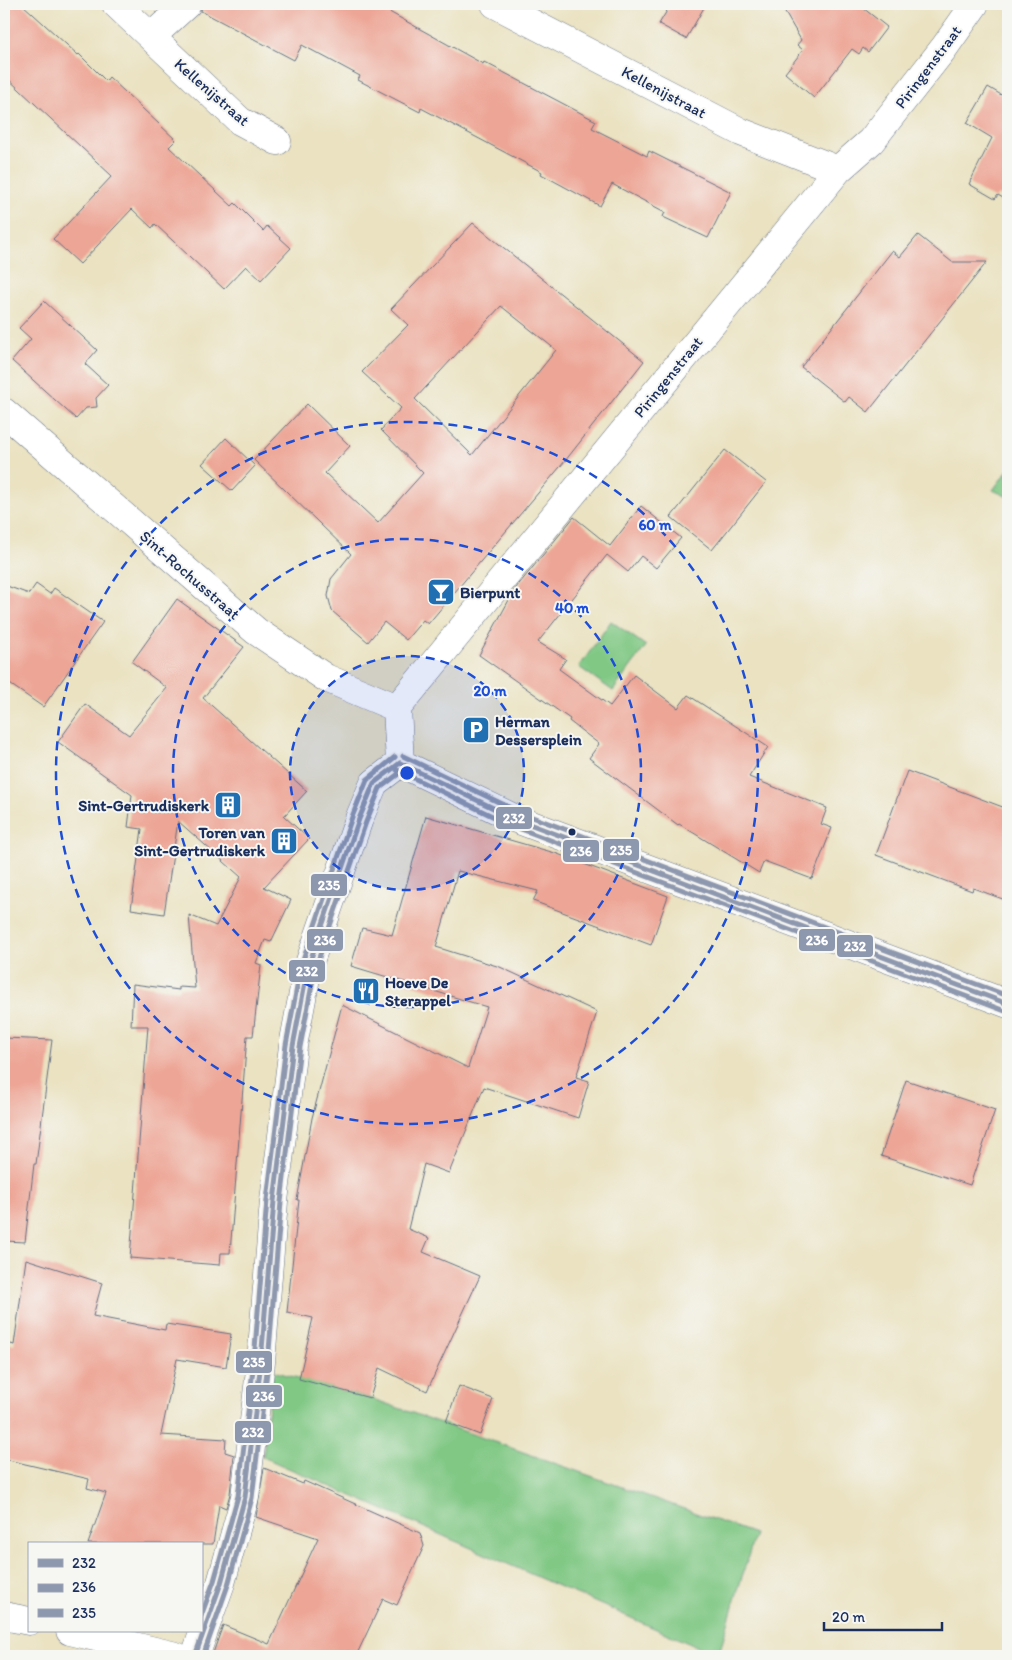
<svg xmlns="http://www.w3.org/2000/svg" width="1012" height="1660" viewBox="0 0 1012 1660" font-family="Itim,sans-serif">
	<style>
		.green { fill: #80c884; stroke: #4e7c71 }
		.building { fill: #eda696; fill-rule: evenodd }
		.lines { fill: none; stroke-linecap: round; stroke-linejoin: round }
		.minor-casing { stroke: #636e81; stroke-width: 29 }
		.minor { stroke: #fff; stroke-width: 28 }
		.bus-1-casing { stroke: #f6f6f2; stroke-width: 9 }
		.bus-2-casing { stroke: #f6f6f2; stroke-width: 9 }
		.bus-3-casing { stroke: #f6f6f2; stroke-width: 9 }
		.bus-1 { stroke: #8d97ae; stroke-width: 5 }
		.bus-2 { stroke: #8d97ae; stroke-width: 5 }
		.bus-3 { stroke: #8d97ae; stroke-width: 5 }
		.ring { fill: none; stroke: #1d4ed8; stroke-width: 2.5; stroke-dasharray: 9 6 }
		.bus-dot { fill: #1b2f5e; stroke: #f6f6f2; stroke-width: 2 }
		.labels { text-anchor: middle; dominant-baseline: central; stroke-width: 4; stroke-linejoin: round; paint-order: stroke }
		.street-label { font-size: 16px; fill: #1b2f5e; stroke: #f6f6f2 }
		.poi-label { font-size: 16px; font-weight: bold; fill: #1b2f5e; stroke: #f6f6f2; text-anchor: start }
		.centre { fill: #1d4ed8; stroke: #f6f6f2; stroke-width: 2.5 }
		.ring-label { font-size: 15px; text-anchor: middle; font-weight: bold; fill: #1d4ed8; stroke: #f6f6f2; stroke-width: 4; stroke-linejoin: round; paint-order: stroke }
		.line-badge { stroke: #f6f6f2; stroke-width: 2 }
		.badge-label { font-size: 14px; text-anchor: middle; font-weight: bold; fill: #fff }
	</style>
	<rect width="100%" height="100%" fill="#f6f6f2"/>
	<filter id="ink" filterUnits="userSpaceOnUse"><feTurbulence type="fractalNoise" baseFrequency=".02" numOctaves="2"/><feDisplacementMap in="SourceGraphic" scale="10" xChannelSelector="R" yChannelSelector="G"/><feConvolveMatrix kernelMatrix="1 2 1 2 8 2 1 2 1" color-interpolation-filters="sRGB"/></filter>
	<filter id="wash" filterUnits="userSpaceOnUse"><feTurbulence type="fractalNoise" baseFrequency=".0096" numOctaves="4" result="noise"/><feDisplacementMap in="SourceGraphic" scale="20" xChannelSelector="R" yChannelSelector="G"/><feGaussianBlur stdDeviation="1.12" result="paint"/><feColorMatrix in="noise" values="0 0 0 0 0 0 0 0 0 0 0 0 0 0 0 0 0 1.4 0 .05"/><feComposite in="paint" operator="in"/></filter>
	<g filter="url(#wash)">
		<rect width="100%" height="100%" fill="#eae2c1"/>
		<!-- green -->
		<path class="green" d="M1008,470V497L993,490Z
			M611,621L646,646L613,691L579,667Z
			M273,1371L370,1398L755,1534L718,1656L263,1457Z"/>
		<g id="blocks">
			<!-- building -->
			<path class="building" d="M4,4H22L78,55L79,54L106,81L109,77L176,140L169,147L232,206L235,203L263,231L267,226L291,248L261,280L246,266L224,289L155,224L152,228L132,209L80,264L53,239L112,176L4,75Z
				M202,4H375L483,64L484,62L596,121L592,128L647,156L649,151L731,192L708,238L663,217L665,212L612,184L600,206L541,174L542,172L421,108L420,112L358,80L360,76L302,45L294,60L201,11Z
				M671,4H706L686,39L659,24Z
				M780,4H858L887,27L868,52L863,48L859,54L852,49L814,98L785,73L803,50L797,45L801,40Z
				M988,87L1008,99V201L998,195L995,199L969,184L992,138L967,123Z
				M473,223L644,361L565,461L428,624L423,620L406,640L384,622L368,642L332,611L328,596L331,579L351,554L254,460L307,404L350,446L325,473L378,523L423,473L381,430L401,408L362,372L408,325L391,309ZM501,306L556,350L472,455L415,399Z
				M918,235L952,262H987L868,412L849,397L845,402L801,367L892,251L900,257Z
				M44,301L97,350L85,364L108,385L96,398L97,407L86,408L76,419L12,361L31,339L19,328Z
				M226,438L255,466L232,491L202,464Z
				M725,450L766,482L712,550L671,517Z
				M641,506L681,538L656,568L641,556L628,572L607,555L538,642L566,659L559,669L610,706L634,675L678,708L688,695L768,747L749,777L827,808L821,824L832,828L812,879L764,861L759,873L679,824L678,825L589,758L599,744L569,721L570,719L479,655L515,589L574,517L610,546Z
				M36,584L50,594L54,588L103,622L43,707L4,680V585L29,594Z
				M177,599L244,647L203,698L307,791L284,816L309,839L264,887L291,900L271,942L265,940L256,963L261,965L253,1036H247L230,1253H221L220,1265L130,1258L148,1026H131L133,984L179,990V987L195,988L189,915L216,926L241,877L178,821L164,914L131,909L142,829L128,827L132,795L58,742L85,704L129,735L167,688L132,662Z
				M907,771L1008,809V901L973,888L972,891L876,855Z
				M426,816L555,853L668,896L651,945L533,901L538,891L458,871L436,947L500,967L597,1012L576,1077L589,1081L578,1118L484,1087L449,1173L424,1164L408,1229L429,1238L423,1252L480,1276L427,1391L379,1368L370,1398L299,1379L313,1318L287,1312L299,1200H297L312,1118L342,1005L468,1068L487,1007L351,966L362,928L392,935Z
				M4,1038L52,1040L36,1164H34L25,1242L4,1241Z
				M906,1080L995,1110L970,1185L881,1156Z
				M26,1259L102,1283L93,1316L165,1330L166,1324L231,1334L226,1367L177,1359L161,1435L226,1439L225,1452L234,1455L230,1494L226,1508L219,1505L213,1544H88L106,1493L87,1488L89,1479L4,1459V1342L14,1345Z
				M459,1386L493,1399L480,1435L446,1422Z
				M264,1468L303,1484L304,1481L420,1533L424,1546L397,1605L383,1599L356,1656L347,1651L345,1656H212L223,1625L269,1644L318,1538L256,1517Z"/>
		</g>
	</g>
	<g filter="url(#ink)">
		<use href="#blocks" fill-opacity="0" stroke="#636e81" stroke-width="1"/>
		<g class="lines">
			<!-- minor casing -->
			<g class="minor-casing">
				<path id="minor" d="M116,4L240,121L277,141
					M495,4L741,132L838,170
					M151,37L187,4
					M4,412L256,631L326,678L397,708
					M400,763L397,708L838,170L871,141L944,48L975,4
					M400,763L516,819L1008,1004
					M4,1616L29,1621
					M70,1631L176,1656
					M195,1656L221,1583L245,1497L261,1362L274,1201L293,1046L308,967L359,819L374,783L400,763"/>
			</g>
			<!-- minor -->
			<use href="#minor" class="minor"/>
			<!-- bus-1 casing -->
			<g class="bus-1-casing">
				<path id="bus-1" d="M400,763L516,819L1008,1004
					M195,1656L221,1583L245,1497L261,1362L274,1201L293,1046L308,967L359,819L374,783L400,763"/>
			</g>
			<!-- bus-2 casing -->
			<g class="bus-2-casing">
				<path id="bus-2" d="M397,770L513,826L1005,1011
					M203,1656L228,1585L252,1498L268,1363L281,1202L300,1047L315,969L366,822L380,788L405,769"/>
			</g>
			<!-- bus-3 casing -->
			<g class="bus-3-casing">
				<path id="bus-3" d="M403,756L519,812L1008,996
					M201,1616L214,1581L238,1496L254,1361L267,1200L286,1045L301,966L352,817L367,780L395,757"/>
			</g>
			<!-- bus-1 -->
			<use href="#bus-1" class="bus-1"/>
			<!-- bus-2 -->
			<use href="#bus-2" class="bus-2"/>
			<!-- bus-3 -->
			<use href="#bus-3" class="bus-3"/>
		</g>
	</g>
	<!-- distance rings -->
	<circle cx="407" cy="773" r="117" fill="#1d4ed8" fill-opacity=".12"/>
	<g class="ring">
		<circle cx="407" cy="773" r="117"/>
		<circle cx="407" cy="773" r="234"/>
		<circle cx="407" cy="773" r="351"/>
	</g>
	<!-- icons -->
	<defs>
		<g id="bar-square" transform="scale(1.4375)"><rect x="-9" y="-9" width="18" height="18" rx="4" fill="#1f6fb2" stroke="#f6f6f2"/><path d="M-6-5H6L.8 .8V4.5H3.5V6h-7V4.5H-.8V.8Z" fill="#fff"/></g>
		<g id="parking-square" transform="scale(1.4375)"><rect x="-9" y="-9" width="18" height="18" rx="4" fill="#1f6fb2" stroke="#f6f6f2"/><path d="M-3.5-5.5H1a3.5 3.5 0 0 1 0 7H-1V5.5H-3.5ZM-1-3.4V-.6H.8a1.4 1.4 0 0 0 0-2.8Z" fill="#fff"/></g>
		<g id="building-square" transform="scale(1.4375)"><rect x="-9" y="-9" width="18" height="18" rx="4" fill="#1f6fb2" stroke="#f6f6f2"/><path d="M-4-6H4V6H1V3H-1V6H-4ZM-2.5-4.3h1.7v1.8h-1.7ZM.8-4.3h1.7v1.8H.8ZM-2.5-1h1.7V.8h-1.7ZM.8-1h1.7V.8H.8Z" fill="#fff"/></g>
		<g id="restaurant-square" transform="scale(1.4375)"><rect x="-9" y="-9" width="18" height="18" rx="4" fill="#1f6fb2" stroke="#f6f6f2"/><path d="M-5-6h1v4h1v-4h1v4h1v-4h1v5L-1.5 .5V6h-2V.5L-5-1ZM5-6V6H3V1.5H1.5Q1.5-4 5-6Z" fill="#fff"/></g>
	</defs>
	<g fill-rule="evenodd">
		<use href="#bar-square" x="441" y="592"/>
		<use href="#parking-square" x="476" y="730"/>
		<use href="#building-square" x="228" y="805"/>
		<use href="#building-square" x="284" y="841"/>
		<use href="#restaurant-square" x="366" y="991"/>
	</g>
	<!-- markers -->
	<circle class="bus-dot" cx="572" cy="832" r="4.5"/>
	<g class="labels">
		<!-- street labels -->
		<g class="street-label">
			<text transform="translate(928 67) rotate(-53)">Piringenstraat</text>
			<text transform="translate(212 92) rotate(41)">Kellenijstraat</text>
			<text transform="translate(664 92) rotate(28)">Kellenijstraat</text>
			<text transform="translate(668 377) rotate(-51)">Piringenstraat</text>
			<text transform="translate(190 575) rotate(41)">Sint-Rochusstraat</text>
		</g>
		<!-- poi labels -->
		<g class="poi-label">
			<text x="460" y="592">Bierpunt</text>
			<text x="495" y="721">Herman<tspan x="495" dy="18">Dessersplein</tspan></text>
			<text x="209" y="805" text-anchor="end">Sint-Gertrudiskerk</text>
			<text x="265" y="832" text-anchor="end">Toren van<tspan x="265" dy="18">Sint-Gertrudiskerk</tspan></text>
			<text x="385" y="982">Hoeve De<tspan x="385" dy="18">Sterappel</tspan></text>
		</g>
	</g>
	<circle cx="407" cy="773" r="8" class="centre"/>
	<g class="ring-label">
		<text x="655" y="530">60 m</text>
		<text x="572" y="613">40 m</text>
		<text x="490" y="696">20 m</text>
	</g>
	<g class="line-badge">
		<rect x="495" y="806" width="38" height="24" rx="5" fill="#8d97ae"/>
		<rect x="602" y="838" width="38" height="24" rx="5" fill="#8d97ae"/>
		<rect x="562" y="839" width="38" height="24" rx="5" fill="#8d97ae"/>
		<rect x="310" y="873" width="38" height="24" rx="5" fill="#8d97ae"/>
		<rect x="306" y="928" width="38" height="24" rx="5" fill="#8d97ae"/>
		<rect x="798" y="928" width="38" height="24" rx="5" fill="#8d97ae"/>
		<rect x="836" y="934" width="38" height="24" rx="5" fill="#8d97ae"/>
		<rect x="288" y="959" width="38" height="24" rx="5" fill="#8d97ae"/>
		<rect x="235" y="1350" width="38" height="24" rx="5" fill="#8d97ae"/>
		<rect x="245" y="1384" width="38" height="24" rx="5" fill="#8d97ae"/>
		<rect x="234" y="1420" width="38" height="24" rx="5" fill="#8d97ae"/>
	</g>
	<g class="badge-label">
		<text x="514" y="823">232</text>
		<text x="621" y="855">235</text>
		<text x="581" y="856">236</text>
		<text x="329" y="890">235</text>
		<text x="325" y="945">236</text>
		<text x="817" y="945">236</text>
		<text x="855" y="951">232</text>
		<text x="307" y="976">232</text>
		<text x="254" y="1367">235</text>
		<text x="264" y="1401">236</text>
		<text x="253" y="1437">232</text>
	</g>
	<!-- margin -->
	<rect width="1012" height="1660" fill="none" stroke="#f6f6f2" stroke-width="20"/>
	<!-- legend -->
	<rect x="28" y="1542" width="175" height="90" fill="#f6f6f2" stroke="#9ea6b7"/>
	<rect x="38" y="1559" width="25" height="8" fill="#8d97ae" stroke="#9ea6b7"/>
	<text x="72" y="1568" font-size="15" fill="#1b2f5e">232</text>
	<rect x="38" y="1584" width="25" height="8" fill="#8d97ae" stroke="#9ea6b7"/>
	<text x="72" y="1592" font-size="15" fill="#1b2f5e">236</text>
	<rect x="38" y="1609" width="25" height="8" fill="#8d97ae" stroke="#9ea6b7"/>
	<text x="72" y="1618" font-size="15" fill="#1b2f5e">235</text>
	<!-- scale -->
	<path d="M824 1622v8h118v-8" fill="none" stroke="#1b2f5e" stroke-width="2.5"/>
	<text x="832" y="1622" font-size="15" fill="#1b2f5e" stroke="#f6f6f2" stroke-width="4" paint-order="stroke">20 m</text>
</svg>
